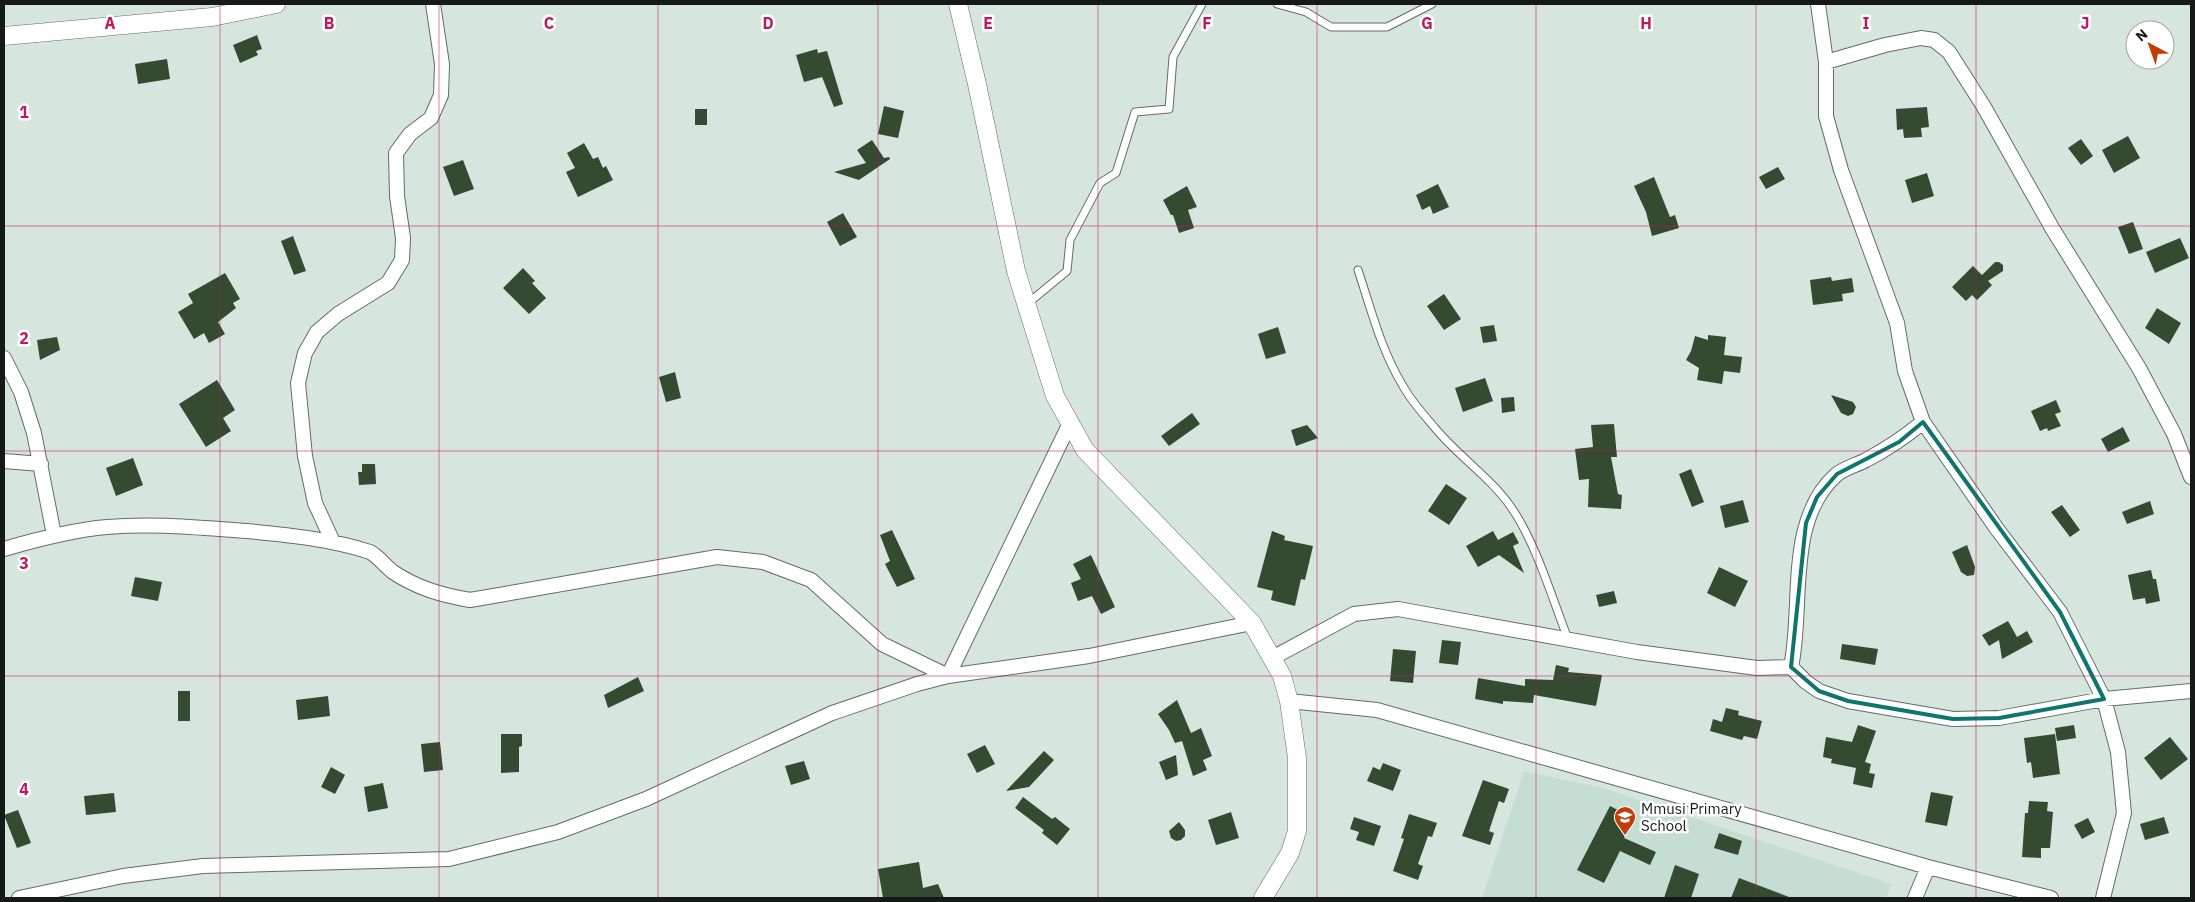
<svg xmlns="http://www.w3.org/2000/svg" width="2195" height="902" viewBox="0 0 2195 902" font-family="'IBM Plex Sans',sans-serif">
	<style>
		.built { fill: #c6ddd3 }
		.building { fill: #344b32 }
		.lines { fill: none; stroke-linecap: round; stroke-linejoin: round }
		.service-casing { stroke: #606d68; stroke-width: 9 }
		.minor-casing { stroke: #606d68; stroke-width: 16 }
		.tertiary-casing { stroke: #606d68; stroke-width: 19 }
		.service { stroke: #fff; stroke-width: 7 }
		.minor { stroke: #fff; stroke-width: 14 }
		.tertiary { stroke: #fff; stroke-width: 18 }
		.marked { fill: none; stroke: #0f766e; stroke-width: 4; stroke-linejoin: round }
		.grid { fill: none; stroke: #c2185b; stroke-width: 1; stroke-opacity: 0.55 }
		.labels { text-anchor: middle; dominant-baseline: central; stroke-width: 5; stroke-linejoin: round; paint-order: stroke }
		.poi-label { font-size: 15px; fill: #151917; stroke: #fff; text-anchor: start }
		.grid-label { font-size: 16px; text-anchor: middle; font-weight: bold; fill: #c2185b; stroke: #fff; stroke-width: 5; stroke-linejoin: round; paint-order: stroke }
	</style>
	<rect width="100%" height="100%" fill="#d7e5df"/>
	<!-- built -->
	<path class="built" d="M1524,771L1603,788L1892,884L1886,898H1482Z"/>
	<!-- building -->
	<path class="building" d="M257,35L262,49L256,51L258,55L240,63L233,45Z
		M817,49L818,53L827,51L843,104L834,107L822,77L804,82L796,55Z
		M167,59L170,79L138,84L135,64Z
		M884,106L904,111L898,138L878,134Z
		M1927,107L1929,127L1921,128L1922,137L1904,138L1903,129L1897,130L1896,109Z
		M695,109H707V125H695Z
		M2128,136L2140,158L2114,173L2102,150Z
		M2081,139L2093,156L2081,165L2068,148Z
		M872,140L884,158L889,157L890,159L859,180L834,172L866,163L857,150Z
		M584,143L593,159L598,157L603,168L606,166L613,180L578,197L566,172L575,168L567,153Z
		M463,160L474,189L454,196L443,167Z
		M1778,167L1785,179L1766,189L1759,177Z
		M1927,173L1934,196L1912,203L1905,180Z
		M1654,177L1670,217L1675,215L1679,228L1652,236L1646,212L1634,186Z
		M1438,184L1449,207L1433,214L1430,206L1422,210L1416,195Z
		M1187,186L1197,207L1188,210L1194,228L1179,233L1173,215H1171L1163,200Z
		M843,213L857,237L840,246L827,222Z
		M2133,222L2143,249L2129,254L2118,227Z
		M293,236L306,271L294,275L281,241Z
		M2180,238L2189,258L2155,273L2146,252Z
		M1995,262H1999L2003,265V271L1988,281L1992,285L1977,300L1972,295L1966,301L1952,287L1973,266L1982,275Z
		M523,268L535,281L532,283L546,298L529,314L503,288Z
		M225,273L240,299L233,303L236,308L218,322L225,334L209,343L204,333L194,339L178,312L193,303L188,294Z
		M1831,277L1832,281L1852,278L1854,292L1842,294L1843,301L1813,305L1810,280Z
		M1444,294L1461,319L1444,330L1427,306Z
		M2157,308L2181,323L2169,344L2145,328Z
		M1494,325L1497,341L1483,343L1480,327Z
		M1278,327L1286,353L1266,359L1258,334Z
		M1708,335L1726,337L1724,355L1742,357L1740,373L1724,371L1722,384L1697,380L1699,368L1686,360L1691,351L1695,336L1708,340Z
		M57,337L60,350L40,360L37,340Z
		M675,372L681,398L666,402L659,377Z
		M1485,378L1493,401L1463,412L1455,388Z
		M217,380L235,410L223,418L231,431L206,447L179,404Z
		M1831,395L1853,402L1856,407L1853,414L1848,416L1841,413Z
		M1514,397L1515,411L1502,413L1501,398Z
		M2056,400L2061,412L2055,414L2061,426L2048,431L2047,428L2040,431L2031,411Z
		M1192,413L1200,424L1169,446L1161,436Z
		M1614,424L1617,457H1611L1618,494L1622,495L1621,509L1588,507L1589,479L1579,480L1575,449L1593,447L1591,425Z
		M1307,425L1318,438L1296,446L1291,430Z
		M2123,427L2130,441L2108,452L2101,439Z
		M133,458L143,485L116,496L106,468Z
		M362,464H375L376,484L359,485L358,472H362Z
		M1691,469L1704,502L1692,507L1679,474Z
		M1446,484L1467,498L1449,525L1428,511Z
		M1743,500L1749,522L1725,528L1720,506Z
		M2150,501L2154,514L2127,524L2122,512Z
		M2062,505L2080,530L2070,537L2051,512Z
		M892,530L915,579L897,587L885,564L890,561L880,535Z
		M1272,531L1285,536L1284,540L1313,546L1305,580L1301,579L1295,606L1271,600L1273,591L1257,587Z
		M1493,531L1498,540L1513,532L1519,543L1513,546L1524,573L1499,555L1478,567L1466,546Z
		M1967,545L1975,567L1974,575L1967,576L1961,572L1952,552Z
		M1091,555L1115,607L1101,614L1092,596L1078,601L1071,583L1081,579L1073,564Z
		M1719,567L1748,581L1735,607L1707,593Z
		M2151,570L2153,579H2156L2160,601L2146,604L2145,598L2133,600L2128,575Z
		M135,577L162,582L158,601L131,596Z
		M1614,591L1617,603L1599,607L1596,595Z
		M2008,621L2017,637L2027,631L2033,642L2002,659L1999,640L1989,646L1982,635Z
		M1442,640L1461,642L1458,665L1439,663Z
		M1842,644L1878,649L1875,665L1840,659Z
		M1393,649L1416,651L1413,683L1390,681Z
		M1556,665L1569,668L1568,672L1602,675L1596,706L1534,695L1533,703L1503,701V704L1475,699L1478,678L1525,686V679L1553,680Z
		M638,677L644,691L608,708L604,695Z
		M178,691H190V721H178Z
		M328,696L330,716L298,720L296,700Z
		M1177,700L1191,733L1201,728L1212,756L1203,760L1207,770L1193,776L1182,741L1175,743L1169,730L1158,714Z
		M1726,708L1739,711L1738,715L1762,721L1757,739L1744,736L1742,740L1710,731L1713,719L1722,722Z
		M1858,725L1876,731L1865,762L1871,764L1869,773L1875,774L1872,788L1853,784L1856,768L1831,763L1832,759L1823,757L1826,737L1852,742Z
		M2074,725L2076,738L2057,741L2055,728Z
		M501,734H522V746L519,747V772L501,773Z
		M2055,734L2060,774L2033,778L2031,762L2027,763L2024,738Z
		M2170,737L2188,759L2161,780L2144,758Z
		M440,742L443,770L424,772L421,744Z
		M985,745L995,764L977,773L967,754Z
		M1044,751L1054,760L1029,787L1006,791Z
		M1176,755L1178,775L1166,780L1159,762Z
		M804,761L810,779L791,785L785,766Z
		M1383,763L1401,770L1393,791L1367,781L1373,767L1380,770Z
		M331,767L345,775L335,794L321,787Z
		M1483,780L1509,789L1504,803L1499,801L1489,831L1494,833L1490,845L1462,836Z
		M383,783L388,808L368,812L364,787Z
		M1931,792L1953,796L1947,826L1925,822Z
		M114,793L116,812L86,815L84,796Z
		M1023,797L1052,819L1055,817L1070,829L1057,845L1042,833L1044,830L1015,808Z
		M2029,801L2048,802L2047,811L2053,812L2050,848H2041V858L2022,857L2025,813H2028Z
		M1610,806L1634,818L1624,838L1656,852L1650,865L1620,851L1604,883L1577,870Z
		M18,810L31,843L17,848L4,815Z
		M1231,812L1239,838L1216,845L1208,820Z
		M1409,814L1437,823L1432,837L1428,836L1418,864L1423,866L1418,880L1393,871L1404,839L1401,838Z
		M1354,817L1381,826L1374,846L1356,840L1359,832L1350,829Z
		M2164,817L2169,833L2145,840L2140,824Z
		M2088,818L2095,832L2082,839L2074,825Z
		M1179,822L1185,830V836L1181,840L1176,841L1171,838L1169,831Z
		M1719,833L1742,841L1738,855L1714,848Z
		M919,862L923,888L938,884L944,898H883L878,869Z
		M1675,865L1699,874L1691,898H1664Z
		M1739,878L1789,897L1788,898H1731Z"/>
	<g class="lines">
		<!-- service casing -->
		<g class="service-casing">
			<path id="service" d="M1277,4L1306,12L1331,27H1387L1432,4
				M1358,270C1371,309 1381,350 1403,386C1411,401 1424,415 1435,428C1458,456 1491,478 1511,507C1536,543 1552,598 1568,639
				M1027,304L1067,271L1070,240L1100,183L1116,173L1135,112L1169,109L1173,57L1202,4"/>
		</g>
		<!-- minor casing -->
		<g class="minor-casing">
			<path id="minor" d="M1818,4L1826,62V116L1841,170L1897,323L1905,371L1923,422L1997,529L2060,612L2104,699L2118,752L2124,813L2103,898
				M1826,62L1885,45L1921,38L1934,40L1949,52L1984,107L2052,228L2139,368L2174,434L2191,477
				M4,358L21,392L34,433L54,535
				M4,461L41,464
				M333,542L315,503L305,456L298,383L305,353L317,332L338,314L388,283L402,260L403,238L397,196L396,153L410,134L431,118L441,95L442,64L433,4
				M4,549C38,539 72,530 107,527C154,523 201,528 247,531C288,535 331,539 370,552C378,556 385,566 393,572C417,588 441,595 470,600L717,557L763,562L811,580L882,644L948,676L1070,423
				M1272,658L1354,614L1398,609L1637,652L1757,668L1791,667C1804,606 1785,521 1836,475C1844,468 1857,465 1866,460C1887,449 1905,437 1923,422
				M1791,667L1806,682L1819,691L1848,701L1953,719L1999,718L2104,699L2191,691
				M1289,701L1377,710L1928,867L2051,898
				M19,898L123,876L203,866L449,859L558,832L646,799L832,713L917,684L948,676L1089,656L1252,623
				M1915,898L1928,867"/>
		</g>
		<!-- tertiary casing -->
		<g class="tertiary-casing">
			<path id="tertiary" d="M958,4L977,84L1016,271L1055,396L1085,450L1252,623L1282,676L1289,701L1297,758V831L1290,853L1263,898
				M4,36L212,17L276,4"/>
		</g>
		<!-- service -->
		<use href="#service" class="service"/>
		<!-- minor -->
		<use href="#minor" class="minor"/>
		<!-- tertiary -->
		<use href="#tertiary" class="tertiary"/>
	</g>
	<!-- marked area -->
	<path class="marked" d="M1923,422L2060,612L2104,699L1999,718L1953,719L1848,701L1819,691L1791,667L1806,523L1817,497L1837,474L1899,442Z"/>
	<!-- grid -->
	<path class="grid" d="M220,4V898M439,4V898M658,4V898M878,4V898M1098,4V898M1317,4V898M1536,4V898M1756,4V898M1976,4V898M4,226H2191M4,451H2191M4,676H2191"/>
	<!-- icons -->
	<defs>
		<g id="school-pin" transform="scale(1.125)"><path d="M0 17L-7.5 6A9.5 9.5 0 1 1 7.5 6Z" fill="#c33b06" stroke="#fff"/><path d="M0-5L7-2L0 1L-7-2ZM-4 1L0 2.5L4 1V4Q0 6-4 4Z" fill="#fff"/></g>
	</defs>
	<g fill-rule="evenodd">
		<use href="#school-pin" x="1625" y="817"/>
	</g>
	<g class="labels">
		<!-- poi labels -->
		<g class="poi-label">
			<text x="1641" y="808">Mmusi Primary<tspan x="1641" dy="17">School</tspan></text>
		</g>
	</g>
	<g class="grid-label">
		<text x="110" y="29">A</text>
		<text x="329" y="29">B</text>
		<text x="549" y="29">C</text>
		<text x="768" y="29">D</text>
		<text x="988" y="29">E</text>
		<text x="1207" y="29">F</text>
		<text x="1427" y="29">G</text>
		<text x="1646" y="29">H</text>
		<text x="1866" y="29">I</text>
		<text x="2085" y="29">J</text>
		<text x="24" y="118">1</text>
		<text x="24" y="344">2</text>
		<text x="24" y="569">3</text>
		<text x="24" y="795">4</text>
	</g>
	<!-- border -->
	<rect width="2195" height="902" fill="none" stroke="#151917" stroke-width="10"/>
	<!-- north arrow -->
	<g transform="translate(2150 45) rotate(319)"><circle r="24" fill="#ffffff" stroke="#a1a3a2"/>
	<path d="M0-4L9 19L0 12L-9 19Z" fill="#c33b06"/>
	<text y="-8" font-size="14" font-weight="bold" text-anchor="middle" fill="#151917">N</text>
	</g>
</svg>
